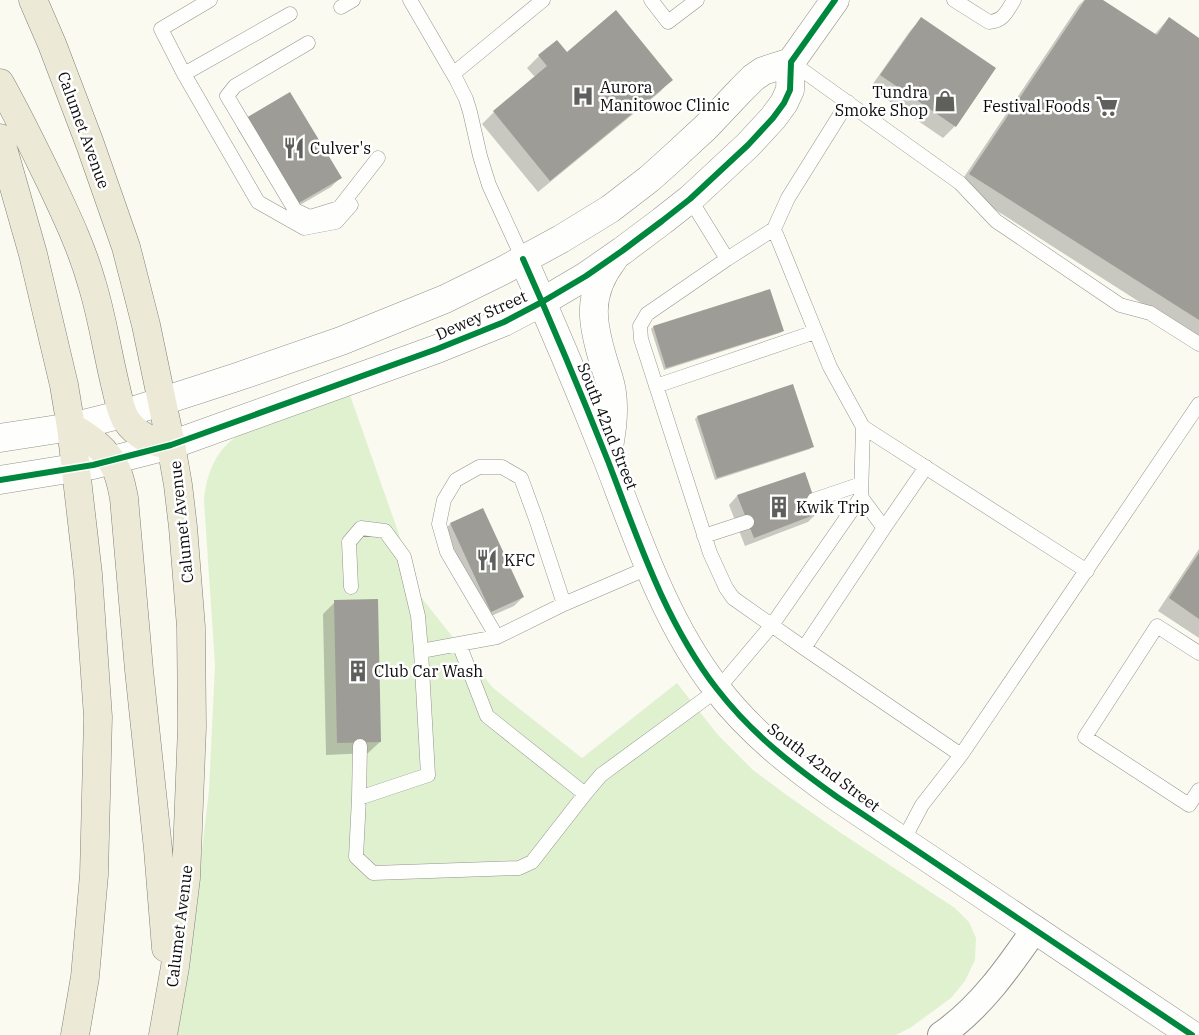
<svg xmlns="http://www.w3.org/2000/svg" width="1199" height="1035" viewBox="0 0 1199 1035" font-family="'IBM Plex Serif',serif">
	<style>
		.green { fill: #e0f1d0 }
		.shadow { fill: #0003 }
		.building { fill: #9d9c96 }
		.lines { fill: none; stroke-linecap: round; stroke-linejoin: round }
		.service-casing { stroke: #93938f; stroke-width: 15 }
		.minor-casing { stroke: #93938f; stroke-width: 28 }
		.tertiary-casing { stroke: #93938f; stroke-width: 29 }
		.primary-casing { stroke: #80807c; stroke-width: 29 }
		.service { stroke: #fefefd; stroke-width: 14 }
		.minor { stroke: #fefefd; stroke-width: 26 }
		.tertiary { stroke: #fefefd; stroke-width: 28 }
		.primary { stroke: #ece9d7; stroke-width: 28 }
		.cycleway-casing { stroke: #fff; stroke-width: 9 }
		.cycleway { stroke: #00873e; stroke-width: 6 }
		.labels { text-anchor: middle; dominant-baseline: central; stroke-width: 5; stroke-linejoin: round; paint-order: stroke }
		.poi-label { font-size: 16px; fill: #0c0c0c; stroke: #fff; text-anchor: start }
		.street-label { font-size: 16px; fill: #0c0c0c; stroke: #fff }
	</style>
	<rect width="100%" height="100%" fill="#fafaf0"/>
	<!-- green -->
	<path class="green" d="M350,395L421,597L493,688L582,758L677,683L718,735L753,770L788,796L841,833L955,908L969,922L976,938L975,960L965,981L951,998L910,1028L896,1035H175L198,883L209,790L215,665L204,501C206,473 217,446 244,432Z"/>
	<!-- shadow -->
	<path class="shadow" d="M1084,0H1101L1154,35L1169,18L1199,39V340L958,186L1079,5Z
		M921,19L955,126L943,138L870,88L910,31Z
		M567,53L671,80L660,92L538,192L482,124L494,112L535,77L527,68L539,56Z
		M246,119L340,178L331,187L288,212L237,128Z
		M653,327L783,331L780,333L664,370L651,329Z
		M697,417L812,446L810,449L715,480L695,419Z
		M737,496L817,513L808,522L745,546L729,505Z
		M450,524L523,597L514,606L482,620L442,533Z
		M1199,549V638L1158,611Z
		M335,602L380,742L368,753L326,755L323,614Z"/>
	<!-- building -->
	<path class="building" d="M1085,0H1103L1157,35L1169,17L1199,38V320L969,174Z
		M616,10L673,80L550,181L493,111L547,66L538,55L557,40L567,52Z
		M921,17L996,68L956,127L880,75Z
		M290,92L342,178L297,204L246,118Z
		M770,289L784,331L666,368L653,326Z
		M793,384L814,447L717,478L697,416Z
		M805,472L819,513L754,538L737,495Z
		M483,508L524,597L491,612L450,523Z
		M1199,553V619L1169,598Z
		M378,599L381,742L337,743L334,600Z"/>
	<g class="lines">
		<!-- service casing -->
		<g class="service-casing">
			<path id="service" d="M210,0L161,29L184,74L290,14
				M410,0L456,79L466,99L470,112L480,156L489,185L523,259
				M651,0L668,22L697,0
				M954,0L989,22C1004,21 1007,11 1014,0
				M341,7L353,0
				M308,43L235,86L227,96L295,210L310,217L339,208L378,158
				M791,62L960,183L996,221L1120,305L1150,313L1199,344
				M184,74L258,202L304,228L336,222L351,205
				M453,74L543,0
				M774,229L788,198L848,102
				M727,259L647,314L640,326L641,339L710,553L726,588L733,598L804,648L961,755L922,805L903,841
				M656,386L815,332
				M863,427L1087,571
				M814,500L861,484
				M884,528L926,467
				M704,536L747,522
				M650,567L564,604L497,637L421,651L428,775L359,798L356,857L373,873L519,868L532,862L585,794L601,775L717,690L772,625L861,497L863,427L830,367L774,229L727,259L690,199
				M351,587L349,542L361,528L385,531L404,557L418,616L421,651
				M497,637L447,552L439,524L444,500L456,480L479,467H502L521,478L536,519L564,604
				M459,644L487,716L585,794
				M804,648L884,528L861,497
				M1199,653L1157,626L1085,737L1189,805L1199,790
				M961,755L1199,404
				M359,798L360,746"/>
		</g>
		<!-- minor casing -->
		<g class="minor-casing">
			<path id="minor" d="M941,1035C981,1007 1008,968 1035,929"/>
		</g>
		<!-- tertiary casing -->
		<g class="tertiary-casing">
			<path id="tertiary" d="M523,259C553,326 581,393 608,461C638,539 665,622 717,689C751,733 792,765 837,797L1192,1035
				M0,438L71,427L123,414L237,377L341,341L445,299L502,271L561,239L610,209L649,179L667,163L706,127L741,90L753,78L763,71L791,62
				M607,458C611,437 615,415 612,393C611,383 607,373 604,363C592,324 586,295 613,260
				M0,480L93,465L171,445L437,349L504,322L542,302L586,276L622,251L662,221L690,199L748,145L773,118L784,103L790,90L791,62L835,0"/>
		</g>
		<!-- primary casing -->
		<g class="primary-casing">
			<path id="primary" d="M33,0L52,44L90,144L126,247L146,325L171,445L178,485L183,527L191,627L192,727L186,878L175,967L163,1035
				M0,83C18,115 34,148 50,181C66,215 82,248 92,284C102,316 107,351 115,384C118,396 120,410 126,420C137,436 154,443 171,445
				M0,138L33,254L64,385L71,427L88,574L98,717L94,875L85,977L75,1035
				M71,427C88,436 106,450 115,467C120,476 122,488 124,498L139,670L158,849L166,948"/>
		</g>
		<!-- service -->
		<use href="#service" class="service"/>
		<!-- minor -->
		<use href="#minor" class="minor"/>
		<!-- tertiary -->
		<use href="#tertiary" class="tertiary"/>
		<!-- primary -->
		<use href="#primary" class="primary"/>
		<!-- cycleway casing -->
		<g class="cycleway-casing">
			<path id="cycleway" d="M523,259C553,326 581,393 608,461C638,539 665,622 717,689C751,733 792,765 837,797L1192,1035
				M0,480L93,465L171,445L437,349L504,322L542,302L586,276L622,251L662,221L690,199L748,145L773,118L784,103L790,90L791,62L835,0"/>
		</g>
		<!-- cycleway -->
		<use href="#cycleway" class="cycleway"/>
	</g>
	<!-- icons -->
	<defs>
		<g id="hospital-bare" transform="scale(1.725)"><path d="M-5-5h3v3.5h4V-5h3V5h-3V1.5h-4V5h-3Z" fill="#5f5f5c" stroke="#fff" stroke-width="2.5" paint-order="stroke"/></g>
		<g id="shop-bare" transform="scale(1.725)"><path d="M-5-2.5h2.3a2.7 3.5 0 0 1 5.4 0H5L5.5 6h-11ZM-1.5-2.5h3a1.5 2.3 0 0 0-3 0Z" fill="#5f5f5c" stroke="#fff" stroke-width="2.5" paint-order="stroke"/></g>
		<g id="supermarket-bare" transform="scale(1.725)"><path d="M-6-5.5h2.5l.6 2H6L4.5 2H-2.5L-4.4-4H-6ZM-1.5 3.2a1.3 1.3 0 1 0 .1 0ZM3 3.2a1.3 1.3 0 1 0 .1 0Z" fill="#5f5f5c" stroke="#fff" stroke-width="2.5" paint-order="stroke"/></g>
		<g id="restaurant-bare" transform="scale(1.725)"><path d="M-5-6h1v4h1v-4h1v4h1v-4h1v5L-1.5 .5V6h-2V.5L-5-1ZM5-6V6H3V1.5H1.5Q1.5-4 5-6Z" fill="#5f5f5c" stroke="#fff" stroke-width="2.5" paint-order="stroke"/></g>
		<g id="building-bare" transform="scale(1.725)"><path d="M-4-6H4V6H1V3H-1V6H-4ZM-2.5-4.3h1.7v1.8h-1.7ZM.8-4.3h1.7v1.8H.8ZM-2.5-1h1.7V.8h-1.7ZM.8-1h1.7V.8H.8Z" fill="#5f5f5c" stroke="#fff" stroke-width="2.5" paint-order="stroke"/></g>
	</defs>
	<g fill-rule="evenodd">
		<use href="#hospital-bare" x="583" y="96"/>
		<use href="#shop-bare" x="945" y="101"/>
		<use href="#supermarket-bare" x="1107" y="106"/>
		<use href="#restaurant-bare" x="294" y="148"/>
		<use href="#building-bare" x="779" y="507"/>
		<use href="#restaurant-bare" x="487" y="560"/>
		<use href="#building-bare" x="358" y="671"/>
	</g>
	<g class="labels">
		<!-- poi labels -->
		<g class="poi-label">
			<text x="600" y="87">Aurora<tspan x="600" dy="18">Manitowoc Clinic</tspan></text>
			<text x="928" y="92" text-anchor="end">Tundra<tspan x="928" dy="18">Smoke Shop</tspan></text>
			<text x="1090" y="106" text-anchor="end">Festival Foods</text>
			<text x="310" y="148">Culver's</text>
			<text x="796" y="507">Kwik Trip</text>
			<text x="504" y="560">KFC</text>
			<text x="374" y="671">Club Car Wash</text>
		</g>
		<!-- street labels -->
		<g class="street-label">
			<text transform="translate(84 130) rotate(70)">Calumet Avenue</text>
			<text transform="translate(481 315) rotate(-24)">Dewey Street</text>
			<text transform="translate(608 426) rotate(68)">South 42nd Street</text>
			<text transform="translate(181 522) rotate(-96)">Calumet Avenue</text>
			<text transform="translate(824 767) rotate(37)">South 42nd Street</text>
			<text transform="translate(179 926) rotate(-83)">Calumet Avenue</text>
		</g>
	</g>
</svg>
